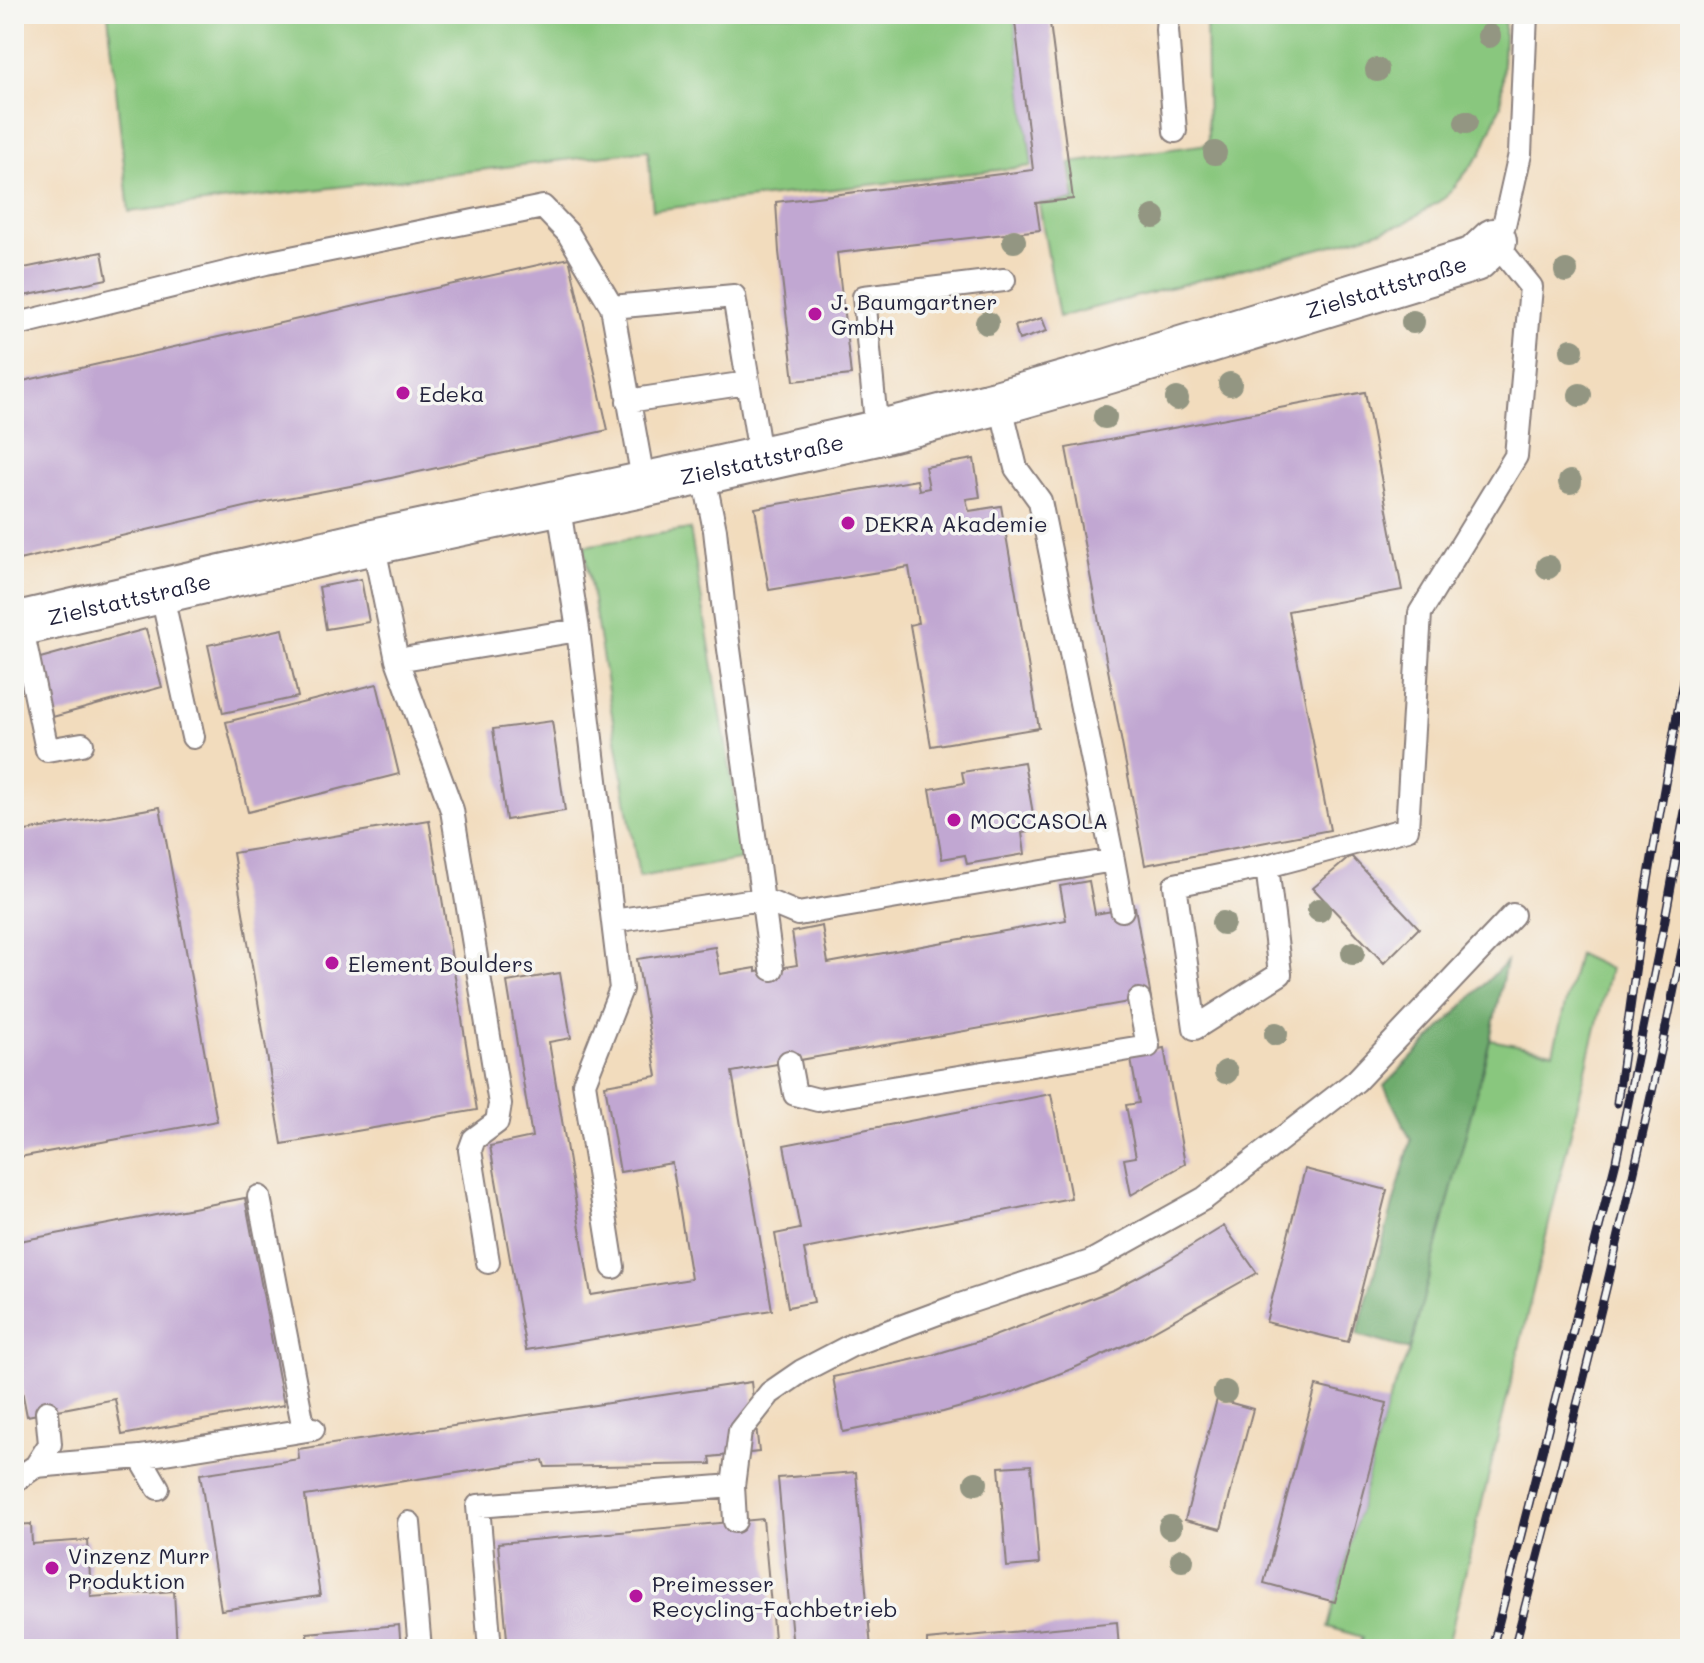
<svg xmlns="http://www.w3.org/2000/svg" width="1704" height="1663" viewBox="0 0 1704 1663" font-family="Mali,sans-serif">
	<style>
		.green { fill: #89c77e; stroke: #56745c; stroke-width: 2 }
		.forest { fill: #6eac6d; stroke: #486754; stroke-width: 2 }
		.building { fill: #c1a7d2 }
		.lines { fill: none; stroke-linecap: round; stroke-linejoin: round }
		.lane-casing { stroke: #8a7f7c; stroke-width: 26 }
		.street-casing { stroke: #8a7f7c; stroke-width: 48 }
		.lane { stroke: #fff; stroke-width: 22 }
		.street { stroke: #fff; stroke-width: 44 }
		.rail-casing { stroke: #22223b; stroke-width: 9 }
		.rail { stroke: #f6f6f2; stroke-width: 6; stroke-dasharray: 18; stroke-linecap: butt }
		.tree { fill: #939682 }
		.poi-dot { fill: #b5179e; stroke: #f6f6f2; stroke-width: 3 }
		.labels { text-anchor: middle; dominant-baseline: central; stroke-width: 7; stroke-linejoin: round; paint-order: stroke }
		.street-label { font-size: 22px; fill: #22223b; stroke: #f6f6f2 }
		.poi-label { font-size: 22px; fill: #22223b; stroke: #f6f6f2; text-anchor: start }
	</style>
	<rect width="100%" height="100%" fill="#f6f6f2"/>
	<filter id="ink" filterUnits="userSpaceOnUse"><feTurbulence type="fractalNoise" baseFrequency=".0125" numOctaves="2"/><feDisplacementMap in="SourceGraphic" scale="16" xChannelSelector="R" yChannelSelector="G"/><feConvolveMatrix kernelMatrix="1 2 1 2 8 2 1 2 1" color-interpolation-filters="sRGB"/></filter>
	<filter id="wash" filterUnits="userSpaceOnUse"><feTurbulence type="fractalNoise" baseFrequency=".006" numOctaves="4" result="noise"/><feDisplacementMap in="SourceGraphic" scale="32" xChannelSelector="R" yChannelSelector="G"/><feGaussianBlur stdDeviation="1.8" result="paint"/><feColorMatrix in="noise" values="0 0 0 0 0 0 0 0 0 0 0 0 0 0 0 0 0 1.4 0 .05"/><feComposite in="paint" operator="in"/></filter>
	<g filter="url(#wash)">
		<rect width="100%" height="100%" fill="#f2dcbd"/>
		<!-- green -->
		<path class="green" d="M108,14H1014L1032,166L653,210L648,150L129,212Z
			M1206,14H1505L1501,105L1481,154L1446,197L1403,224L1340,243L1059,317L1039,204L1075,200L1070,163L1208,144Z
			M690,529L745,859L639,877L584,546Z
			M1578,954L1610,969L1447,1649H1359L1362,1637L1328,1627L1387,1404L1410,1350L1490,1040L1553,1052Z"/>
		<!-- forest -->
		<path class="forest" d="M1506,962L1490,1040L1410,1350L1357,1335L1411,1140L1384,1086Z"/>
		<g id="blocks">
			<!-- building -->
			<path class="building" d="M1014,14H1104V16L1050,23L1073,199L1036,203L1040,230L837,253L851,375L794,381L779,252L776,202L1033,170Z
				M102,252L107,279L14,298V270Z
				M569,258L608,430L382,480L266,502L19,560L14,538V383Z
				M1042,318L1047,331L1019,340L1015,326Z
				M1365,392L1402,590L1288,611L1330,830L1145,865L1066,448Z
				M974,459L980,497L966,499L969,511L1001,506L1039,728L931,746L910,625L918,623L909,567L769,590L755,508L917,480L919,490L929,488L925,467Z
				M361,579L369,622L326,629L319,587Z
				M146,629L162,687L49,718L33,660Z
				M283,629L298,697L223,713L208,645Z
				M377,684L399,774L248,812L226,722Z
				M552,721L565,811L506,820L493,729Z
				M1024,762L1036,831L1022,833L1025,854L967,864L965,855L942,859L930,789L964,783L962,772Z
				M160,807L217,1121L14,1158V833Z
				M429,820L477,1110L282,1144L233,853Z
				M1351,856L1419,928L1384,963L1313,888Z
				M1089,881L1095,914L1135,907L1151,998L732,1072L772,1310L526,1350L490,1146L532,1137L507,982L560,973L571,1038L549,1042L591,1295L691,1279L672,1163L620,1172L605,1085L657,1076L637,959L715,947L720,974L756,968V972L797,965L792,932L822,926L828,963L1066,920L1060,886Z
				M1164,1048L1185,1164L1131,1195L1124,1159L1136,1157L1126,1105L1139,1103L1130,1054Z
				M1051,1094L1071,1198L804,1249L814,1302L788,1307L775,1234L800,1229L784,1145Z
				M1305,1169L1387,1190L1348,1342L1266,1322Z
				M245,1198L284,1405L122,1435L115,1399L27,1416L14,1350V1242Z
				M1224,1226L1257,1273L1141,1338L1074,1368L1008,1394L943,1412L843,1432L833,1377L929,1356L989,1338L1052,1314L1115,1289L1162,1264Z
				M751,1382L759,1452L710,1457L711,1464L545,1467L543,1460L305,1496L320,1596L221,1610L200,1474L299,1459L298,1449Z
				M1316,1386L1387,1403L1335,1602L1264,1583Z
				M1217,1399L1253,1409L1221,1529L1185,1520Z
				M1031,1465L1039,1564L1007,1567L999,1467Z
				M856,1472L871,1649H793L778,1478Z
				M763,1519L775,1649H508L498,1543Z
				M31,1524L32,1544L88,1540L91,1597L174,1591L177,1649H14V1525Z
				M1117,1622L1119,1649H927V1640Z
				M399,1625L401,1649H308L307,1633Z"/>
		</g>
	</g>
	<g filter="url(#ink)">
		<use href="#blocks" fill-opacity="0" stroke="#8a7f7c" stroke-width="2"/>
		<g class="lines">
			<!-- lane casing -->
			<g class="lane-casing">
				<path id="lane" d="M1168,14L1167,30L1175,131
					M612,307L734,296L761,460
					M14,325L266,263L543,207L568,233L612,307L644,485
					M628,401L747,383
					M1000,402L1016,468L1040,501L1113,860
					M877,433L864,297L1004,280
					M703,472L715,530L724,612L772,969
					M558,502L578,630L621,989L584,1083L613,1267
					M373,542L397,660L452,810L500,1104L497,1122L474,1139L470,1150L488,1262
					M161,591L193,737
					M21,624L47,750L82,744
					M397,660L578,630
					M1267,866L1280,974L1195,1028L1175,885L1267,866L1407,829L1420,613L1516,456L1531,287L1494,241L1504,225L1520,154L1526,14
					M613,921L762,899L798,914L1113,860L1122,910
					M789,1062L795,1094L818,1100L1148,1046L1139,1000
					M259,1197L304,1430
					M140,1457L158,1488
					M36,1466L50,1444L47,1412
					M14,1481L36,1466L140,1457L313,1429
					M735,1521L733,1486L740,1431L770,1393L802,1371L852,1345L957,1306L1090,1262L1205,1198L1356,1081L1513,915
					M409,1523L420,1649
					M490,1649L478,1506L733,1486"/>
			</g>
			<!-- street casing -->
			<g class="street-casing">
				<g id="street">
					<path id="s1" d="M14,625L373,542L703,472L877,433L1000,402L1109,371L1475,259L1494,241"/>
				</g>
			</g>
			<!-- lane -->
			<use href="#lane" class="lane"/>
			<!-- street -->
			<use href="#street" class="street"/>
			<!-- rail casing -->
			<g class="rail-casing">
				<path id="rail" d="M1617,1103L1646,892L1690,641
					M1492,1649L1616,1161L1663,930L1690,784
					M1514,1649C1578,1404 1642,1158 1690,909"/>
			</g>
			<!-- rail -->
			<use href="#rail" class="rail"/>
		</g>
		<!-- trees -->
		<g class="tree">
			<circle cx="1489" cy="36" r="12"/>
			<circle cx="1377" cy="70" r="12"/>
			<circle cx="1466" cy="122" r="12"/>
			<circle cx="1215" cy="153" r="12"/>
			<circle cx="1154" cy="217" r="12"/>
			<circle cx="1014" cy="241" r="12"/>
			<circle cx="1566" cy="271" r="12"/>
			<circle cx="1413" cy="322" r="12"/>
			<circle cx="987" cy="323" r="12"/>
			<circle cx="1572" cy="350" r="12"/>
			<circle cx="1230" cy="384" r="12"/>
			<circle cx="1580" cy="395" r="12"/>
			<circle cx="1177" cy="399" r="12"/>
			<circle cx="1105" cy="417" r="12"/>
			<circle cx="1570" cy="482" r="12"/>
			<circle cx="1548" cy="567" r="12"/>
			<circle cx="1319" cy="910" r="12"/>
			<circle cx="1223" cy="923" r="12"/>
			<circle cx="1353" cy="953" r="12"/>
			<circle cx="1276" cy="1034" r="12"/>
			<circle cx="1226" cy="1072" r="12"/>
			<circle cx="1225" cy="1392" r="12"/>
			<circle cx="976" cy="1483" r="12"/>
			<circle cx="1170" cy="1527" r="12"/>
			<circle cx="1182" cy="1560" r="12"/>
		</g>
	</g>
	<!-- markers -->
	<g class="poi-dot">
		<circle cx="815" cy="314" r="8"/>
		<circle cx="403" cy="393" r="8"/>
		<circle cx="848" cy="523" r="8"/>
		<circle cx="954" cy="820" r="8"/>
		<circle cx="332" cy="963" r="8"/>
		<circle cx="52" cy="1568" r="8"/>
		<circle cx="636" cy="1596" r="8"/>
	</g>
	<g class="labels">
		<!-- street labels -->
		<g class="street-label">
			<text stroke="none"><textPath href="#s1" startOffset="1414">Zielstattstraße</textPath></text>
			<text stroke="none"><textPath href="#s1" startOffset="766">Zielstattstraße</textPath></text>
			<text stroke="none"><textPath href="#s1" startOffset="118">Zielstattstraße</textPath></text>
		</g>
		<!-- poi labels -->
		<g class="poi-label">
			<text x="831" y="301">J. Baumgartner<tspan x="831" dy="25">GmbH</tspan></text>
			<text x="419" y="393">Edeka</text>
			<text x="864" y="523">DEKRA Akademie</text>
			<text x="970" y="820">MOCCASOLA</text>
			<text x="348" y="963">Element Boulders</text>
			<text x="68" y="1555">Vinzenz Murr<tspan x="68" dy="25">Produktion</tspan></text>
			<text x="652" y="1583">Preimesser<tspan x="652" dy="25">Recycling-Fachbetrieb</tspan></text>
		</g>
	</g>
	<!-- margin -->
	<rect width="1704" height="1663" fill="none" stroke="#f6f6f2" stroke-width="48"/>
</svg>
